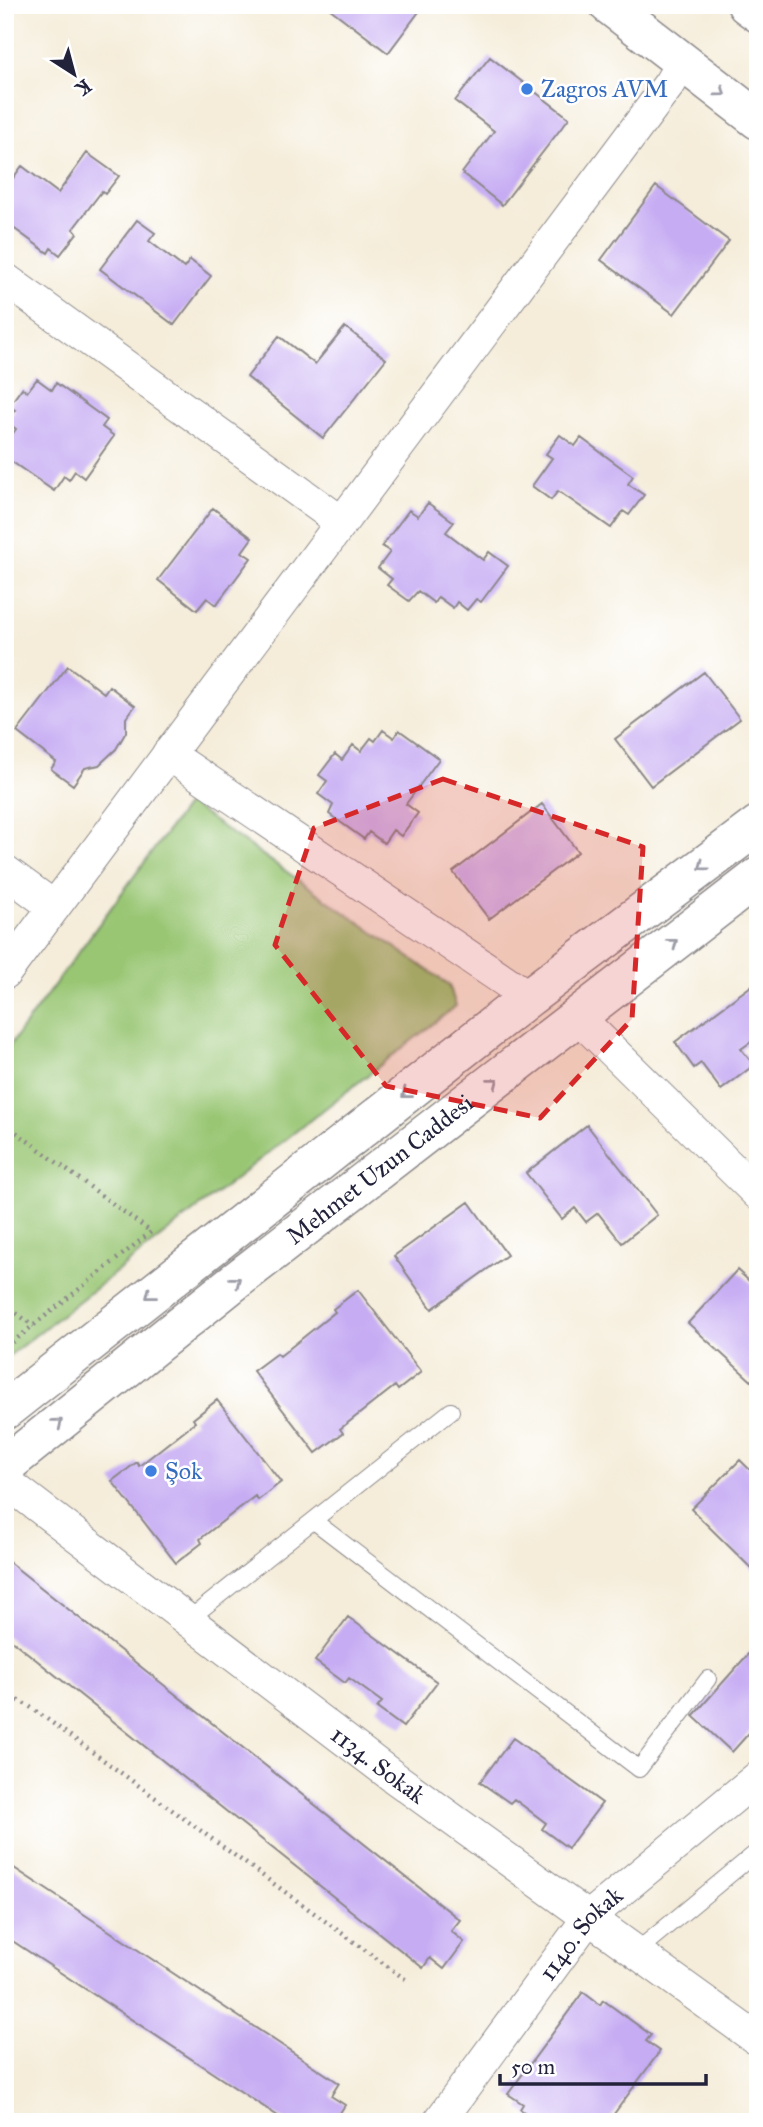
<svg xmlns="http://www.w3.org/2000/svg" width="763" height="2127" viewBox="0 0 763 2127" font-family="'IM FELL Great Primer',serif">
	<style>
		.green { fill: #99c673; stroke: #5e7457; stroke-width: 2 }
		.building { fill: #c6acf3 }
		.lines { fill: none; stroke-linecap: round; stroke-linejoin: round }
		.lane-casing { stroke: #8c888a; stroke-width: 18 }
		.street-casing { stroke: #8c888a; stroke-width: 34 }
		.secondary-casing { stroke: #8c888a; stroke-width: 41 }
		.highway-casing { stroke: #8c888a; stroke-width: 41 }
		.path { stroke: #8c888a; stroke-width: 4.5; stroke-dasharray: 2 5; stroke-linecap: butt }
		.lane { stroke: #fff; stroke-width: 16 }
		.street { stroke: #fff; stroke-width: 32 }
		.secondary { stroke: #fff; stroke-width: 38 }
		.highway { stroke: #fff; stroke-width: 38 }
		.oneway { stroke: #9c9ca7 }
		.marked { fill: #d62828; fill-opacity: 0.2; stroke: #d62828; stroke-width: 5; stroke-dasharray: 14 9; stroke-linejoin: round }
		.shop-dot { fill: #3f7fe0; stroke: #fff; stroke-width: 2.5 }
		.labels { text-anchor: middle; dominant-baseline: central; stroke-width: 5; stroke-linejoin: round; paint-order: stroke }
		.shop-label { font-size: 24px; fill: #366cbe; stroke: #fff; text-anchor: start }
		.street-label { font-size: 24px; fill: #22223b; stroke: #fff }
	</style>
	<rect width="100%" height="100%" fill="#fff"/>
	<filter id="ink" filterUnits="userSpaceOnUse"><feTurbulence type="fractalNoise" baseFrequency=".0143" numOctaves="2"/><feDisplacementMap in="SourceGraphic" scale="14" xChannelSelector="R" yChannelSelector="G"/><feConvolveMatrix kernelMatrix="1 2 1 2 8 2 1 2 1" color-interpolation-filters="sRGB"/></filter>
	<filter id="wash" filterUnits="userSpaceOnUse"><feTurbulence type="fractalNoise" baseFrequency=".00686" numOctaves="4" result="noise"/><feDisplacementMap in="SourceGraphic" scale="28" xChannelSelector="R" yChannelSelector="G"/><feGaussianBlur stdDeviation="1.57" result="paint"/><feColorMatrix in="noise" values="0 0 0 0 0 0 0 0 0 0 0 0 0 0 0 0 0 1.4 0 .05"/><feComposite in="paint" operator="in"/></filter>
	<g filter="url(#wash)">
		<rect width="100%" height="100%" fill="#f5edda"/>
		<!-- green -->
		<path class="green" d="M188,803L449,985L456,1006L5,1359V1052Z"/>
		<g id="blocks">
			<!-- building -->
			<path class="building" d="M325,5H424L388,53Z
				M490,57L569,118L502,205L462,173L494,131L455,101Z
				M87,153L119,176L105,194L102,191L73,229L77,233L60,255L51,248L48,253L5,222V189L22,166L58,193Z
				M656,186L729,241L674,314L601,260Z
				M137,220L155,233L149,241L184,268L190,260L211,276L174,325L100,269Z
				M345,327L386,359L323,438L247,377L279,336L315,364Z
				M37,379L52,390L56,383L107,420L102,427L114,436L84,478L75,471L69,480L64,476L54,491L5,457V445L16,429L6,421L15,410L9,406L22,388L27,392Z
				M560,435L575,446L581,438L633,476L628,484L644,495L629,515L623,511L611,528L558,491L551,500L532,486L552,458L546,454Z
				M428,503L454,522L446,532L483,560L489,552L508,566L481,602L476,599L467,610L457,602L453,608L438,597L434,603L418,591L409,601L387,585L392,579L378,568L390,552L382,546L409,510L418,516Z
				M213,508L252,538L242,552L251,558L216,605L207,598L197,610L158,580Z
				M68,666L104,693L109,686L135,706L126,718V732L116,749L99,765L85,768L73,785L51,769L56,762L17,732Z
				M704,672L740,719L651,786L615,739Z
				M383,730L394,738L399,730L439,759L406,804L418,813L401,836L393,830L384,843L369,832L364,839L329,814L333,805L318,794L327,781L319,775L335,754L342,760L353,745L361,751L371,738L375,741Z
				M542,804L578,852L489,919L453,872Z
				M758,981V1037L741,1049L754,1065L721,1090L701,1063L694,1068L675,1042Z
				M587,1125L657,1215L622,1243L598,1213L586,1222L575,1208L562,1219L526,1173Z
				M469,1202L507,1255L432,1309L394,1256Z
				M737,1270L758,1289V1387L688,1323Z
				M358,1290L421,1372L398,1390L395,1386L340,1429L343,1433L316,1453L253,1371L277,1353L280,1356L335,1312L333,1309Z
				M217,1400L281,1482L258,1500L255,1496L200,1539L202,1543L176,1563L112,1481L137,1462L139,1466L195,1422L193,1419Z
				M740,1460L758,1478V1575L691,1509Z
				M5,1559L460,1920L451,1931L464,1942L444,1969L430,1958L423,1968L5,1635Z
				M348,1617L437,1682L403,1727L377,1708L382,1702L349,1678L345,1683L315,1661Z
				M758,1643V1723L732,1752L693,1716Z
				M513,1738L602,1803L568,1848L542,1829L546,1823L514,1799L510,1803L480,1782Z
				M5,1862L339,2083L331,2096L345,2105L334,2122H287L5,1936Z
				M583,1992L600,2005L603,2000L651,2035L646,2041L660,2051L608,2122H537L520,2109L523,2104L508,2094Z"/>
		</g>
	</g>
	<g filter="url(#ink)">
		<use href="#blocks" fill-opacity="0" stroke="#8c888a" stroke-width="2"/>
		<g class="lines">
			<!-- lane casing -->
			<g class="lane-casing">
				<path id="lane" d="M314,1521L639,1769L708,1679
					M188,1620L451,1411
					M637,1951L758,1851"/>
			</g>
			<!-- street casing -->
			<g class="street-casing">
				<g id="street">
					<path d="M5,279L341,522"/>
					<path d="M168,754L529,997"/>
					<path d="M5,871L54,907"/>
					<path d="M5,973L670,83L682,62"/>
					<path d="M578,1017L758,1194"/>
					<path id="s1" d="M5,1481L395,1778L758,2040"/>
					<path id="s2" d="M439,2122L589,1917L758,1777"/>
				</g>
			</g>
			<!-- secondary casing -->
			<g class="secondary-casing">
				<g id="secondary">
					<path d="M5,1410L529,997L758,825"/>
					<path id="s3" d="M5,1466L229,1286L758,877"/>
				</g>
			</g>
			<!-- highway casing -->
			<g class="highway-casing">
				<path id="highway" d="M609,5L758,120
					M747,5L758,13"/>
			</g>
			<!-- path -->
			<path class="path" d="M5,1124L151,1232L5,1348
				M5,1305L34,1326
				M5,1694L29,1706L409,1982"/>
			<!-- lane -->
			<use href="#lane" class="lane"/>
			<!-- street -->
			<use href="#street" class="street"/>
			<!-- secondary -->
			<use href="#secondary" class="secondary"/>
			<!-- highway -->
			<use href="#highway" class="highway"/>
		</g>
		<!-- one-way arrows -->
		<defs><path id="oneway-chevron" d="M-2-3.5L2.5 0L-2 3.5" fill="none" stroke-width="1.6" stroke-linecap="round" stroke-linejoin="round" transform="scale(1.75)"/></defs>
		<g class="oneway">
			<use href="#oneway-chevron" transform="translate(721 92) rotate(37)"/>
			<use href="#oneway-chevron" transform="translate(703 866) rotate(143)"/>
			<use href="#oneway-chevron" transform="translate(673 943) rotate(-38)"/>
			<use href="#oneway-chevron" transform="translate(494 1082) rotate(-38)"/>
			<use href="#oneway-chevron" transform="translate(406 1094) rotate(142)"/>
			<use href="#oneway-chevron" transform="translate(236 1281) rotate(-38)"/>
			<use href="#oneway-chevron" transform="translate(150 1295) rotate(142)"/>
			<use href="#oneway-chevron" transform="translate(58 1423) rotate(-39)"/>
		</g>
	</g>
	<!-- marked area -->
	<path class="marked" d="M443,779L643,847L632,1019L540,1118L386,1086L275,945L314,828Z"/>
	<!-- markers -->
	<g class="shop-dot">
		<circle cx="527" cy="89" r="7"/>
		<circle cx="151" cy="1471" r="7"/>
	</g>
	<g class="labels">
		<!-- shop labels -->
		<g class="shop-label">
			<text x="541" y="89">Zagros AVM</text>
			<text x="165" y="1471">Şok</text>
		</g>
		<!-- street labels -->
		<g class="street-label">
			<text stroke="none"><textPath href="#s3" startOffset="478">Mehmet Uzun Caddesi</textPath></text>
			<text stroke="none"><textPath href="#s1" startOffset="469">1134. Sokak</textPath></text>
			<text stroke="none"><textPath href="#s2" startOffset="236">1140. Sokak</textPath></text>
		</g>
	</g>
	<!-- margin -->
	<rect width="763" height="2127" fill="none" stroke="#fff" stroke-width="28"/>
	<!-- north arrow -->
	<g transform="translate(74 74) rotate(144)" stroke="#ffffff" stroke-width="5" paint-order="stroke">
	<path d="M0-5L12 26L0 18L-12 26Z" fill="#22223b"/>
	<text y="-10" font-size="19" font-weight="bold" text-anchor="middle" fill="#22223b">K</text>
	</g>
	<!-- scale -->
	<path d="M500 2074v10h206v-10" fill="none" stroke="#22223b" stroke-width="3.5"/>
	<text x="511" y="2074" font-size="21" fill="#22223b" stroke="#ffffff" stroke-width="5" paint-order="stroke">50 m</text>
</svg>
